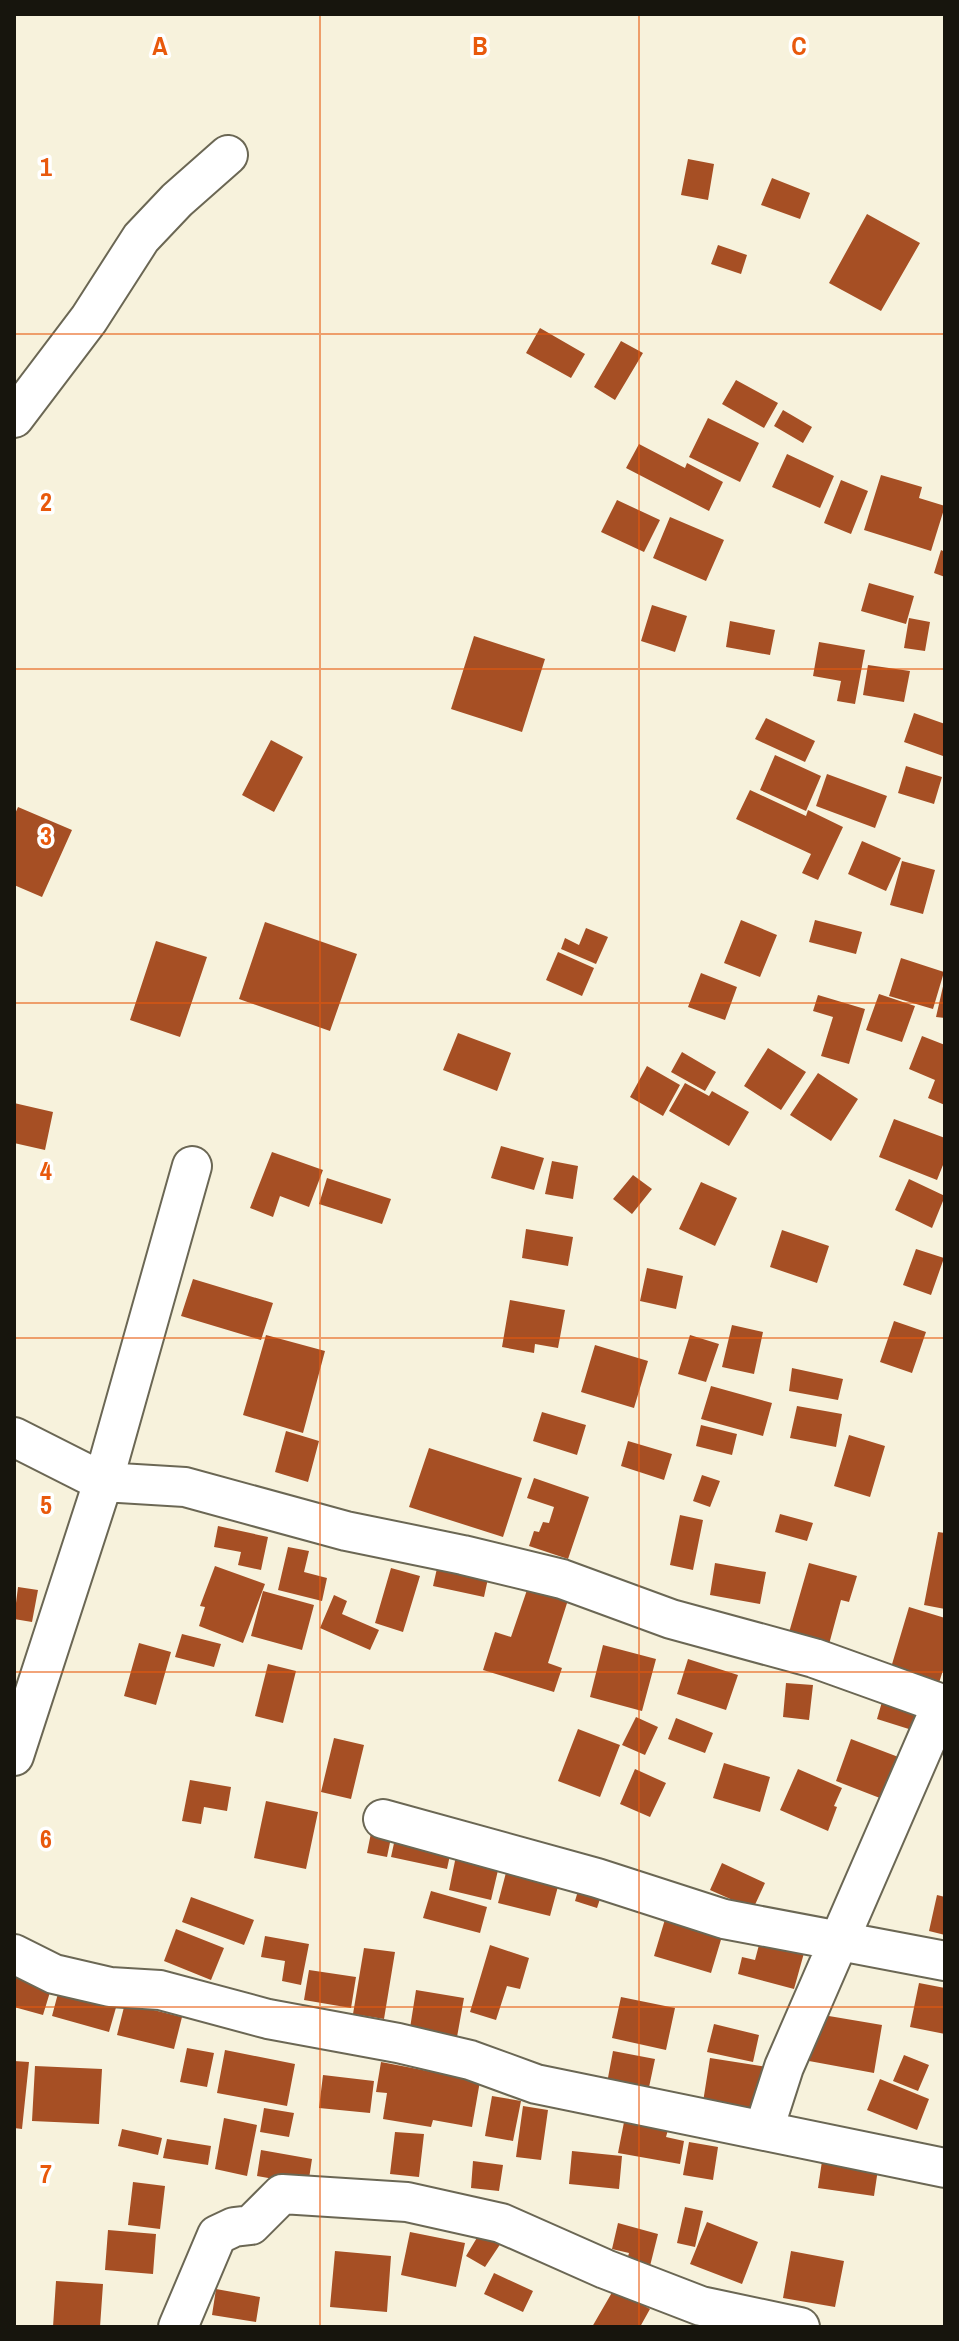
<svg xmlns="http://www.w3.org/2000/svg" width="959" height="2341" viewBox="0 0 959 2341" font-family="'Archivo Narrow',sans-serif">
	<style>
		.building { fill: #a64f24 }
		.lines { fill: none; stroke-linecap: round; stroke-linejoin: round }
		.minor-casing { stroke: #6b6754; stroke-width: 42 }
		.minor { stroke: #fff; stroke-width: 38 }
		.grid { fill: none; stroke: #e8590c; stroke-width: 2; stroke-opacity: 0.55 }
		.grid-label { font-size: 26px; text-anchor: middle; font-weight: bold; fill: #e8590c; stroke: #fff; stroke-width: 7; stroke-linejoin: round; paint-order: stroke }
	</style>
	<rect width="100%" height="100%" fill="#f7f2dc"/>
	<!-- building -->
	<path class="building" d="M688,159L714,164L708,200L681,195Z
		M772,178L810,193L800,219L761,205Z
		M867,214L920,243L881,311L829,283Z
		M718,245L747,255L741,274L711,264Z
		M540,328L585,354L571,378L526,353Z
		M621,341L643,353L615,400L594,387Z
		M736,380L778,403L764,428L722,404Z
		M783,410L812,427L803,443L774,426Z
		M708,418L759,443L740,482L689,457Z
		M639,444L685,468L687,463L723,482L709,511L626,468Z
		M787,454L834,476L820,508L772,487Z
		M881,475L922,487L919,498L945,506L931,551L864,530Z
		M841,480L868,491L851,534L824,523Z
		M617,500L660,520L644,552L601,532Z
		M670,517L724,540L706,581L653,558Z
		M941,550L945,552V577L934,573Z
		M869,583L914,596L906,624L861,611Z
		M652,605L687,616L675,652L641,641Z
		M909,618L930,622L925,651L904,648Z
		M730,621L775,630L770,655L726,647Z
		M474,636L545,659L522,732L451,709Z
		M819,642L865,650L855,704L837,701L841,681L813,676Z
		M868,665L910,671L904,702L863,695Z
		M914,713L945,724L943,756L904,742Z
		M766,718L815,741L805,762L755,739Z
		M271,740L303,757L274,812L242,795Z
		M775,755L821,776L806,811L760,790Z
		M906,766L942,777L934,804L898,793Z
		M827,774L887,796L875,828L816,806Z
		M750,790L806,816L808,810L843,827L818,880L802,873L811,854L736,819Z
		M18,807L72,830L42,897L14,885V816Z
		M862,841L901,858L886,891L848,874Z
		M902,861L935,870L923,914L890,905Z
		M741,920L777,935L760,977L724,963Z
		M815,920L862,932L856,954L809,942Z
		M265,922L357,954L330,1031L239,999Z
		M586,928L608,937L596,964L561,949L565,938L579,945Z
		M156,941L207,957L180,1037L130,1020Z
		M558,952L594,968L582,996L546,980Z
		M901,958L944,972L933,1009L889,996Z
		M701,973L737,987L725,1020L688,1007Z
		M944,982H945V1018L936,1017Z
		M879,994L915,1006L902,1042L866,1030Z
		M818,995L865,1009L849,1064L821,1056L833,1017L813,1011Z
		M458,1033L511,1053L497,1091L443,1070Z
		M922,1036L945,1045V1105L928,1098L935,1080L909,1069Z
		M768,1048L806,1072L781,1110L744,1086Z
		M682,1052L716,1072L705,1091L671,1072Z
		M647,1066L680,1085L663,1116L630,1097Z
		M818,1073L858,1099L831,1141L790,1115Z
		M685,1083L709,1096L712,1091L749,1112L729,1146L669,1111Z
		M14,1103L53,1112L45,1150L14,1143Z
		M894,1119L945,1138V1160L937,1180L879,1157Z
		M501,1146L544,1158L534,1190L491,1178Z
		M272,1152L323,1170L309,1207L280,1196L273,1217L250,1208Z
		M552,1161L578,1166L573,1199L545,1194Z
		M633,1175L652,1189L632,1214L613,1199Z
		M327,1178L391,1199L382,1224L319,1204Z
		M909,1179L945,1196L932,1228L895,1210Z
		M701,1182L737,1198L715,1246L679,1229Z
		M526,1229L573,1237L568,1266L522,1258Z
		M782,1230L829,1246L817,1283L770,1267Z
		M916,1249L944,1258L931,1295L903,1285Z
		M647,1268L683,1276L676,1309L640,1301Z
		M193,1279L273,1303L261,1340L181,1316Z
		M510,1300L565,1310L558,1348L535,1344L534,1353L502,1347Z
		M894,1321L926,1332L912,1373L880,1362Z
		M732,1325L763,1332L754,1374L722,1367Z
		M266,1335L325,1351L303,1433L243,1415Z
		M690,1335L719,1344L706,1382L678,1374Z
		M595,1345L648,1361L634,1408L581,1392Z
		M792,1368L843,1379L838,1400L789,1391Z
		M711,1386L772,1403L763,1436L701,1419Z
		M797,1406L842,1414L836,1447L790,1438Z
		M542,1412L586,1425L577,1455L533,1441Z
		M701,1425L737,1434L732,1455L696,1446Z
		M286,1431L319,1441L308,1482L275,1472Z
		M849,1435L885,1446L870,1497L834,1486Z
		M628,1441L672,1454L664,1480L621,1466Z
		M429,1448L522,1478L503,1537L409,1507Z
		M702,1475L720,1481L710,1507L693,1501Z
		M534,1478L589,1497L568,1559L529,1546L534,1531L539,1532L543,1522L549,1523L554,1507L527,1498Z
		M780,1514L813,1523L807,1541L775,1532Z
		M680,1515L703,1520L693,1570L670,1565Z
		M218,1526L268,1537L261,1570L238,1565L241,1552L214,1547Z
		M938,1532L945,1533V1609L924,1605Z
		M288,1547L309,1551L304,1572L327,1578L322,1601L278,1590Z
		M715,1563L766,1572L760,1604L710,1595Z
		M809,1563L857,1576L849,1602L841,1600L828,1648L788,1636Z
		M438,1564L489,1574L484,1597L433,1586Z
		M215,1566L265,1584L243,1643L199,1626L205,1607L200,1606Z
		M391,1568L420,1576L403,1632L375,1623Z
		M18,1587L38,1590L32,1622L14,1619Z
		M528,1587L568,1600L548,1663L562,1668L554,1692L483,1670L495,1632L511,1637Z
		M263,1591L314,1605L302,1650L251,1636Z
		M334,1595L347,1601L342,1614L379,1630L370,1650L320,1628Z
		M909,1607L945,1618V1664L938,1686L890,1671Z
		M182,1634L221,1644L214,1667L175,1657Z
		M139,1643L171,1652L156,1705L124,1696Z
		M603,1645L656,1659L642,1711L590,1697Z
		M688,1659L738,1675L726,1710L677,1694Z
		M268,1664L296,1671L283,1723L255,1716Z
		M786,1683L813,1685L809,1720L783,1717Z
		M884,1695L920,1705L912,1730L877,1719Z
		M636,1717L658,1727L645,1755L622,1745Z
		M676,1718L713,1733L705,1753L668,1739Z
		M578,1729L620,1745L600,1797L558,1781Z
		M334,1738L364,1745L351,1799L321,1792Z
		M851,1739L901,1758L885,1800L836,1781Z
		M724,1763L770,1777L760,1812L713,1798Z
		M635,1769L666,1783L650,1817L620,1804Z
		M798,1769L842,1788L834,1806L837,1807L828,1831L780,1810Z
		M190,1780L231,1787L227,1811L204,1807L201,1824L182,1821Z
		M266,1801L318,1812L306,1869L254,1858Z
		M372,1828L392,1833L387,1857L367,1853Z
		M396,1834L452,1846L447,1869L391,1857Z
		M456,1856L499,1866L491,1900L449,1890Z
		M722,1863L765,1883L753,1909L710,1890Z
		M508,1865L560,1879L550,1916L498,1903Z
		M581,1881L604,1887L597,1908L575,1901Z
		M431,1891L487,1907L480,1933L423,1918Z
		M937,1895L945,1897V1935L929,1931Z
		M191,1897L254,1920L244,1945L182,1922Z
		M666,1916L723,1933L711,1973L654,1956Z
		M176,1929L224,1948L211,1980L164,1961Z
		M265,1936L309,1944L301,1985L282,1981L285,1961L261,1957Z
		M760,1941L804,1953L794,1989L738,1974L742,1957L755,1960Z
		M490,1945L529,1958L520,1989L507,1986L496,2020L470,2012Z
		M364,1948L395,1952L384,2019L353,2014Z
		M14,1967L54,1979L43,2015L14,2007Z
		M309,1970L356,1977L351,2008L304,2000Z
		M61,1982L119,1997L109,2032L52,2016Z
		M919,1983L945,1988V2034L910,2027Z
		M416,1990L464,1998L457,2037L410,2028Z
		M621,1997L675,2008L666,2050L612,2038Z
		M125,2003L182,2017L174,2049L117,2035Z
		M817,2014L882,2025L874,2073L809,2061Z
		M714,2024L759,2035L753,2062L707,2052Z
		M187,2048L214,2053L207,2087L180,2082Z
		M225,2050L295,2064L287,2106L217,2093Z
		M613,2051L655,2059L648,2092L607,2083Z
		M904,2055L929,2065L918,2091L893,2081Z
		M710,2058L767,2067L760,2111L703,2102Z
		M14,2061L29,2062L22,2129L14,2128Z
		M381,2062L480,2081L472,2127L433,2120L431,2127L383,2119L387,2093L376,2092Z
		M35,2066L102,2069L99,2124L32,2121Z
		M323,2075L374,2081L370,2113L319,2108Z
		M880,2079L929,2099L917,2130L867,2110Z
		M492,2096L521,2101L513,2141L485,2136Z
		M523,2106L548,2110L541,2160L516,2157Z
		M264,2108L294,2113L289,2137L260,2132Z
		M625,2117L669,2126L666,2137L684,2141L680,2164L618,2153Z
		M224,2118L257,2125L247,2176L215,2169Z
		M122,2129L162,2138L158,2155L118,2146Z
		M395,2132L424,2134L419,2177L390,2174Z
		M167,2139L211,2146L208,2165L163,2158Z
		M689,2142L718,2147L713,2180L683,2175Z
		M261,2150L312,2159L308,2185L257,2176Z
		M572,2151L622,2156L619,2189L569,2184Z
		M473,2161L503,2165L499,2191L471,2188Z
		M822,2161L878,2169L874,2196L818,2188Z
		M133,2182L165,2186L160,2229L128,2225Z
		M685,2207L703,2211L695,2247L677,2243Z
		M707,2222L758,2242L742,2284L690,2264Z
		M618,2223L658,2234L650,2266L627,2260L629,2253L612,2249Z
		M108,2230L156,2234L153,2274L105,2270Z
		M481,2231L501,2243L485,2267L466,2256Z
		M410,2232L465,2243L456,2287L401,2275Z
		M335,2251L391,2256L387,2312L330,2307Z
		M791,2251L844,2261L835,2307L783,2298Z
		M494,2273L533,2291L523,2312L484,2294Z
		M56,2281L103,2284L100,2327H53Z
		M216,2289L260,2297L256,2322L212,2315Z
		M614,2289L650,2309L640,2327H592Z"/>
	<g class="lines">
		<!-- minor casing -->
		<g class="minor-casing">
			<path id="minor" d="M14,418L89,319L141,238L177,200L228,155
				M14,1437L103,1482L185,1487L346,1531L463,1555L562,1579L671,1619L814,1658L945,1705
				M14,1756L103,1482L192,1166
				M383,1819L597,1878L724,1919L945,1961
				M14,1954L54,1974L110,1987L160,1990L268,2019L398,2043L470,2060L536,2084L945,2168
				M764,2129L784,2067L942,1704
				M178,2327L217,2235L234,2227L251,2225L282,2194L407,2202L501,2223L605,2269L701,2306L800,2327"/>
		</g>
		<!-- minor -->
		<use href="#minor" class="minor"/>
	</g>
	<!-- grid -->
	<path class="grid" d="M320,14V2327M639,14V2327M14,334H945M14,669H945M14,1003H945M14,1338H945M14,1672H945M14,2007H945"/>
	<g class="grid-label">
		<text x="160" y="55">A</text>
		<text x="480" y="55">B</text>
		<text x="799" y="55">C</text>
		<text x="46" y="176">1</text>
		<text x="46" y="511">2</text>
		<text x="46" y="845">3</text>
		<text x="46" y="1180">4</text>
		<text x="46" y="1514">5</text>
		<text x="46" y="1848">6</text>
		<text x="46" y="2183">7</text>
	</g>
	<!-- border -->
	<rect width="959" height="2341" fill="none" stroke="#17150d" stroke-width="32"/>
</svg>
